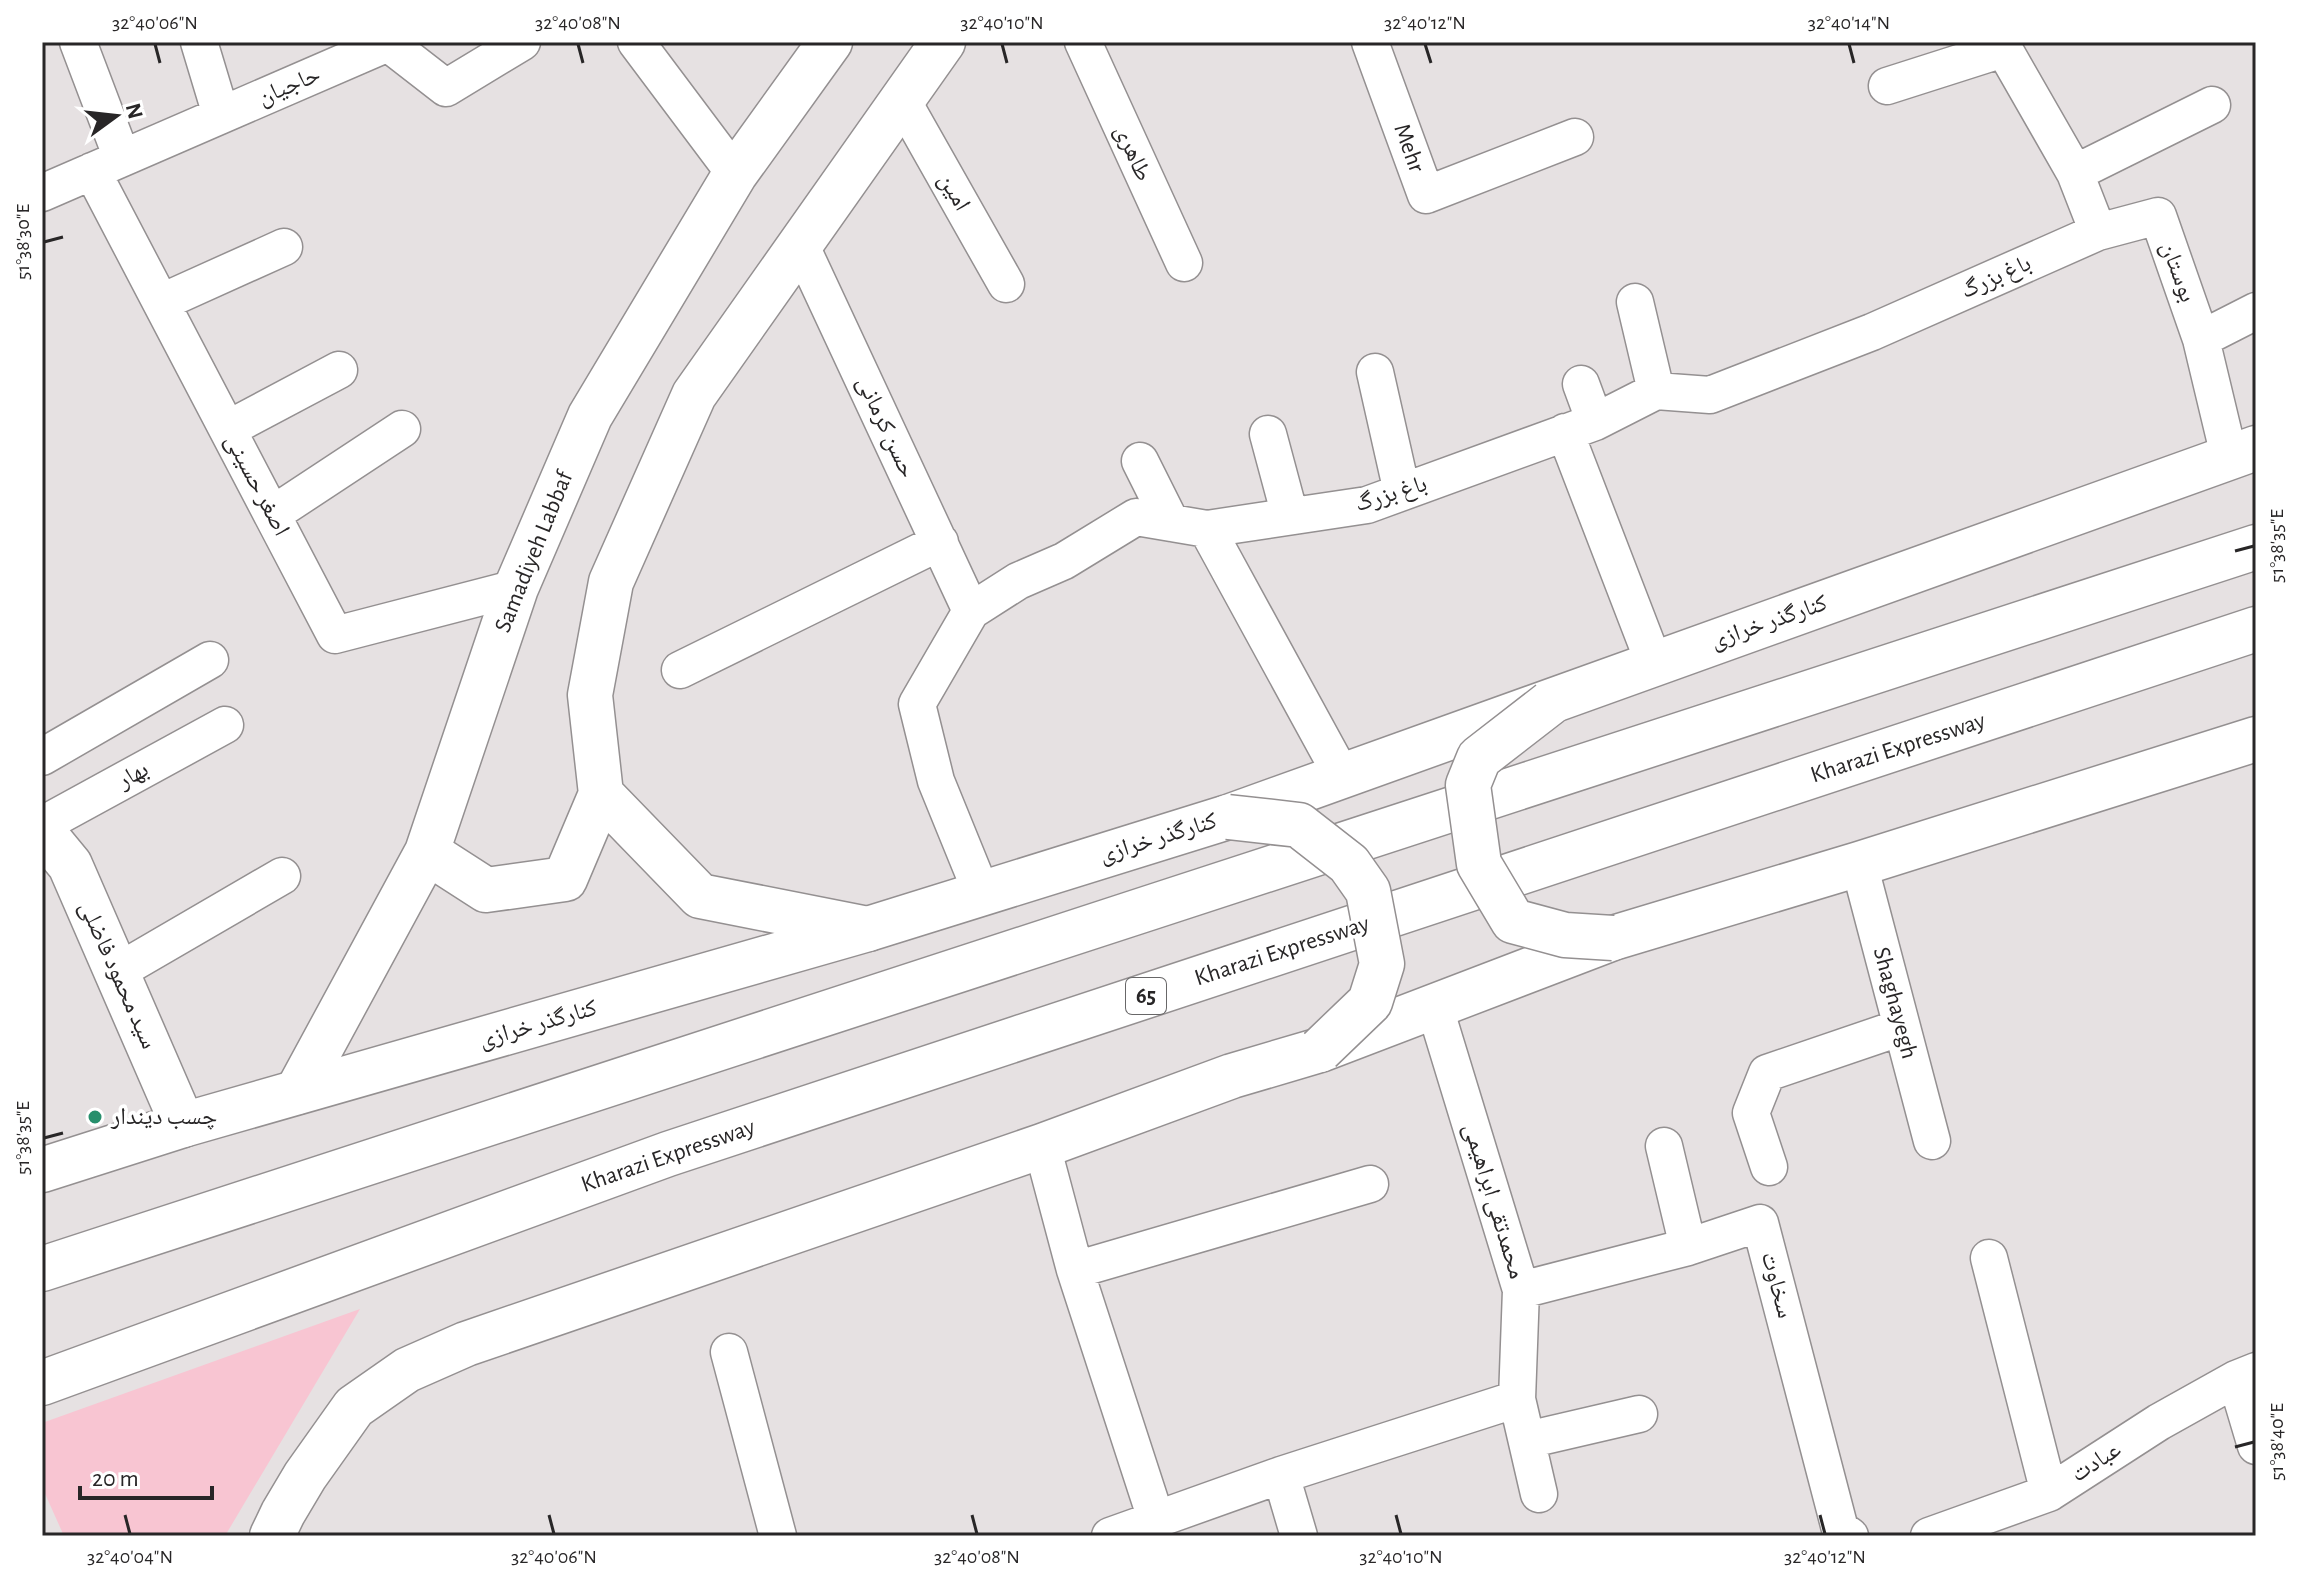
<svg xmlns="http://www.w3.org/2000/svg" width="2298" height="1578" viewBox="0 0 2298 1578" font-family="'Alegreya Sans','Noto Naskh Arabic',sans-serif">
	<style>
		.green { fill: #f8c5d2 }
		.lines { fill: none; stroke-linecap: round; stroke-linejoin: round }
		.minor-casing { stroke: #949091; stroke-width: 39 }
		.tertiary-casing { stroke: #949091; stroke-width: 47 }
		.secondary-casing { stroke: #949091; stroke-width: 47 }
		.primary-casing { stroke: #949091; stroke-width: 47 }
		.trunk-casing { stroke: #949091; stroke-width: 47 }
		.minor { stroke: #fff; stroke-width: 36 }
		.tertiary { stroke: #fff; stroke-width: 44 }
		.secondary { stroke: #fff; stroke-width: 44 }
		.primary { stroke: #fff; stroke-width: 44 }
		.trunk { stroke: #fff; stroke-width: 44 }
		.primary-bridge-casing { stroke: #949091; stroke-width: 47; stroke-linecap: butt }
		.primary-bridge { stroke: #fff; stroke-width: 44 }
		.ticks { fill: none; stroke: #282627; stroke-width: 3 }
		.poi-dot { fill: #278f6c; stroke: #fff; stroke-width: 3 }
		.labels { text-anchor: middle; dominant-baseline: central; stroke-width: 7; stroke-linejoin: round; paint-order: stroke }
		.shield { fill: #fff; stroke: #686768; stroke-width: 2 }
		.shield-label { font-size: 22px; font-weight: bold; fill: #282627 }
		.street-label { font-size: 24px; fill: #282627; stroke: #fff }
		.poi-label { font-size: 24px; fill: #282627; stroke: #fff; text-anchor: start }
		.neatline { fill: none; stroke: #282627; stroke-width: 3 }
		.ticks-label { font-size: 20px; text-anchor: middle; fill: #282627 }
	</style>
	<rect width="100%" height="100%" fill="#e6e1e2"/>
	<!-- green -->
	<path class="green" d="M360,1309L225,1536H64L42,1487V1423Z"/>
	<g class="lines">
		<!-- minor casing -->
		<g class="minor-casing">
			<path id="minor" d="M78,42L122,158
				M199,42L221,115
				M636,42L735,174
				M1083,42L1184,263
				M1370,42L1426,195L1575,137
				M2000,42L2075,173L2098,232L2158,216L2201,339L2229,456
				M1887,86L2003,49
				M902,100L1006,284
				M92,171L335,635L516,588
				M2075,173L2212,105
				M42,193L388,43L446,88L522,42
				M800,244L971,611
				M162,302L284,247
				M1635,302L1656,391
				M2201,339L2256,311
				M1375,372L1402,492
				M1581,384L1595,422
				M228,429L339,370
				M1565,432L1654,663
				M1268,434L1290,516
				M1140,461L1171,523
				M273,514L402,429
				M1207,529L1342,776
				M680,670L940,542
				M42,757L210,660
				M42,825L225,725
				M1859,864L1932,1141
				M982,894L936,781L917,704L971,611L1018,581L1064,561L1136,517L1207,529L1367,505L1595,422L1656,391L1710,395L1872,332L2098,232
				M117,972L282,876
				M1434,1005L1521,1290L1517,1399L1539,1494
				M1042,1146L1075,1270L1156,1519
				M1664,1146L1688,1247
				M1769,1167L1751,1113L1767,1073L1902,1027
				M1989,1258L2049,1493
				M1075,1270L1370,1184
				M1521,1290L1688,1247L1760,1223L1840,1529L1850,1536
				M729,1352L778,1536
				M2236,1379L2256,1446
				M1527,1440L1639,1414
				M1281,1475L1299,1536
				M1110,1536L1281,1475L1517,1399
				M1929,1536L2049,1493L2159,1422L2236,1379L2256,1371"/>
		</g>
		<!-- tertiary casing -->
		<g class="tertiary-casing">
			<path id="tertiary" d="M42,831L70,865L183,1125"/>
		</g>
		<!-- secondary casing -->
		<g class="secondary-casing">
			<path id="secondary" d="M427,852L486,890L565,879L601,794
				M868,929L700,896L601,794L590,695L611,582L694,395L943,42
				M297,1092L427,852L516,588L590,416L735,174L830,42"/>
		</g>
		<!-- primary casing -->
		<g class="primary-casing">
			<path id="primary" d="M42,1170L183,1125L868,929L1228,817L2256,448
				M272,1536L283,1513L305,1476L354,1407L407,1370L466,1344L1042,1146L1232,1076L1320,1050L1613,938L1859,864L2256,739"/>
		</g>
		<!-- trunk casing -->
		<g class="trunk-casing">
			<path id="trunk" d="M42,1269C779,1026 1519,790 2256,547
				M42,1383L668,1154L2256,629"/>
		</g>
		<!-- minor -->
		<use href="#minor" class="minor"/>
		<!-- tertiary -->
		<use href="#tertiary" class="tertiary"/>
		<!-- secondary -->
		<use href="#secondary" class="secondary"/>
		<!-- primary -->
		<use href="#primary" class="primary"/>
		<!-- trunk -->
		<use href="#trunk" class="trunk"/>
		<!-- primary-bridge casing -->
		<g class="primary-bridge-casing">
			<path id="primary-bridge" d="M1550,703L1479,758L1468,785L1479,864L1513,921L1565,935L1613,938
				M1228,817L1299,825L1349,864L1368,891L1382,964L1370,1002L1320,1050"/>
		</g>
		<!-- primary-bridge -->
		<use href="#primary-bridge" class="primary-bridge"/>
	</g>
	<!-- ticks -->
	<path class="ticks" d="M155,44L160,63M578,44L583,63M1002,44L1007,63M1425,44L1431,63M1849,44L1854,63M44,242L63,237M2235,551L2254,546M44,1138L63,1133M2235,1447L2254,1442M125,1515L130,1534M549,1515L554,1534M972,1515L977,1534M1396,1515L1401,1534M1820,1515L1825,1534"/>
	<!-- markers -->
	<circle class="poi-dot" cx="95" cy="1117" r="8"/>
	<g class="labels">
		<!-- shield labels -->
		<rect class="shield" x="1126" y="978" width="40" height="36" rx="6"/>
		<g class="shield-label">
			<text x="1146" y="996">65</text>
		</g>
		<!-- street labels -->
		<g class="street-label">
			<text transform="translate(289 86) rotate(-23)">حاجیان</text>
			<text transform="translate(1409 148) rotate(70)">Mehr</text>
			<text transform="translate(1133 153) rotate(66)">طاهری</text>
			<text transform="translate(954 192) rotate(60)">امین</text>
			<text transform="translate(2178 272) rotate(70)">بوستان</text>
			<text transform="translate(1996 277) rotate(-24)">باغ بزرگ</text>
			<text transform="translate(886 427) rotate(65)">حسن کرمانی</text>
			<text transform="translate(257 485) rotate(62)">اصغر حسینی</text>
			<text transform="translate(1391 494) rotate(-17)">باغ بزرگ</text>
			<text transform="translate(534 552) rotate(-68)">Samadiyeh Labbaf</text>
			<text transform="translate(1769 622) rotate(-19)">کنارگذر خرازی</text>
			<text transform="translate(1898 748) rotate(-18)">Kharazi Expressway</text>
			<text transform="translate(133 775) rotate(-29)">بهار</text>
			<text transform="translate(1158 838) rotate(-17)">کنارگذر خرازی</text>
			<text transform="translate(1282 951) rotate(-18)">Kharazi Expressway</text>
			<text transform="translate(118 975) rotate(66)">سید محمود فاضلی</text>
			<text transform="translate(1895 1003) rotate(75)">Shaghayegh</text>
			<text transform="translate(538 1024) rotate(-16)">کنارگذر خرازی</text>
			<text transform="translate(668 1156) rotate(-19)">Kharazi Expressway</text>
			<text transform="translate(1494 1201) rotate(73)">محمدتقی ابراهیمی</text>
			<text transform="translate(1777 1285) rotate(75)">سخاوت</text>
			<text transform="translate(2096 1462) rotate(-33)">عبادت</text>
		</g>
		<!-- poi labels -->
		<g class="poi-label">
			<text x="111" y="1117">چسب دیندار</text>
		</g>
	</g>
	<!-- border -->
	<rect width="2298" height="1578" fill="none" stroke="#ffffff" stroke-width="88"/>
	<!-- north arrow -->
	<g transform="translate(116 116) rotate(75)" stroke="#ffffff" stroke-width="6" paint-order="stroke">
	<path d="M0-6L14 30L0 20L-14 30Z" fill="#282627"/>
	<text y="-12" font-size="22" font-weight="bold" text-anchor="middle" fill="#282627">N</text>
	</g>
	<!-- scale -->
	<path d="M80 1486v12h132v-12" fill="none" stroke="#282627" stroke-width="4"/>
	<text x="92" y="1486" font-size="24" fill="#282627" stroke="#ffffff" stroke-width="6" paint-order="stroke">20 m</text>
	<rect x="44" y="44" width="2210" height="1490" class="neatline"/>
	<g class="ticks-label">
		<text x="155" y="29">32°40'06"N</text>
		<text x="578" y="29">32°40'08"N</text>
		<text x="1002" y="29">32°40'10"N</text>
		<text x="1425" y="29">32°40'12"N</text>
		<text x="1849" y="29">32°40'14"N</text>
		<text transform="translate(22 242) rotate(-90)" y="7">51°38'30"E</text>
		<text transform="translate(2276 546) rotate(-90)" y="7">51°38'35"E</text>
		<text transform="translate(22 1138) rotate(-90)" y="7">51°38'35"E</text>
		<text transform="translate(2276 1442) rotate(-90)" y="7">51°38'40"E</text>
		<text x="130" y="1563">32°40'04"N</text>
		<text x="554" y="1563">32°40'06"N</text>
		<text x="977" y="1563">32°40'08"N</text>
		<text x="1401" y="1563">32°40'10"N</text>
		<text x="1825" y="1563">32°40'12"N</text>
	</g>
</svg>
